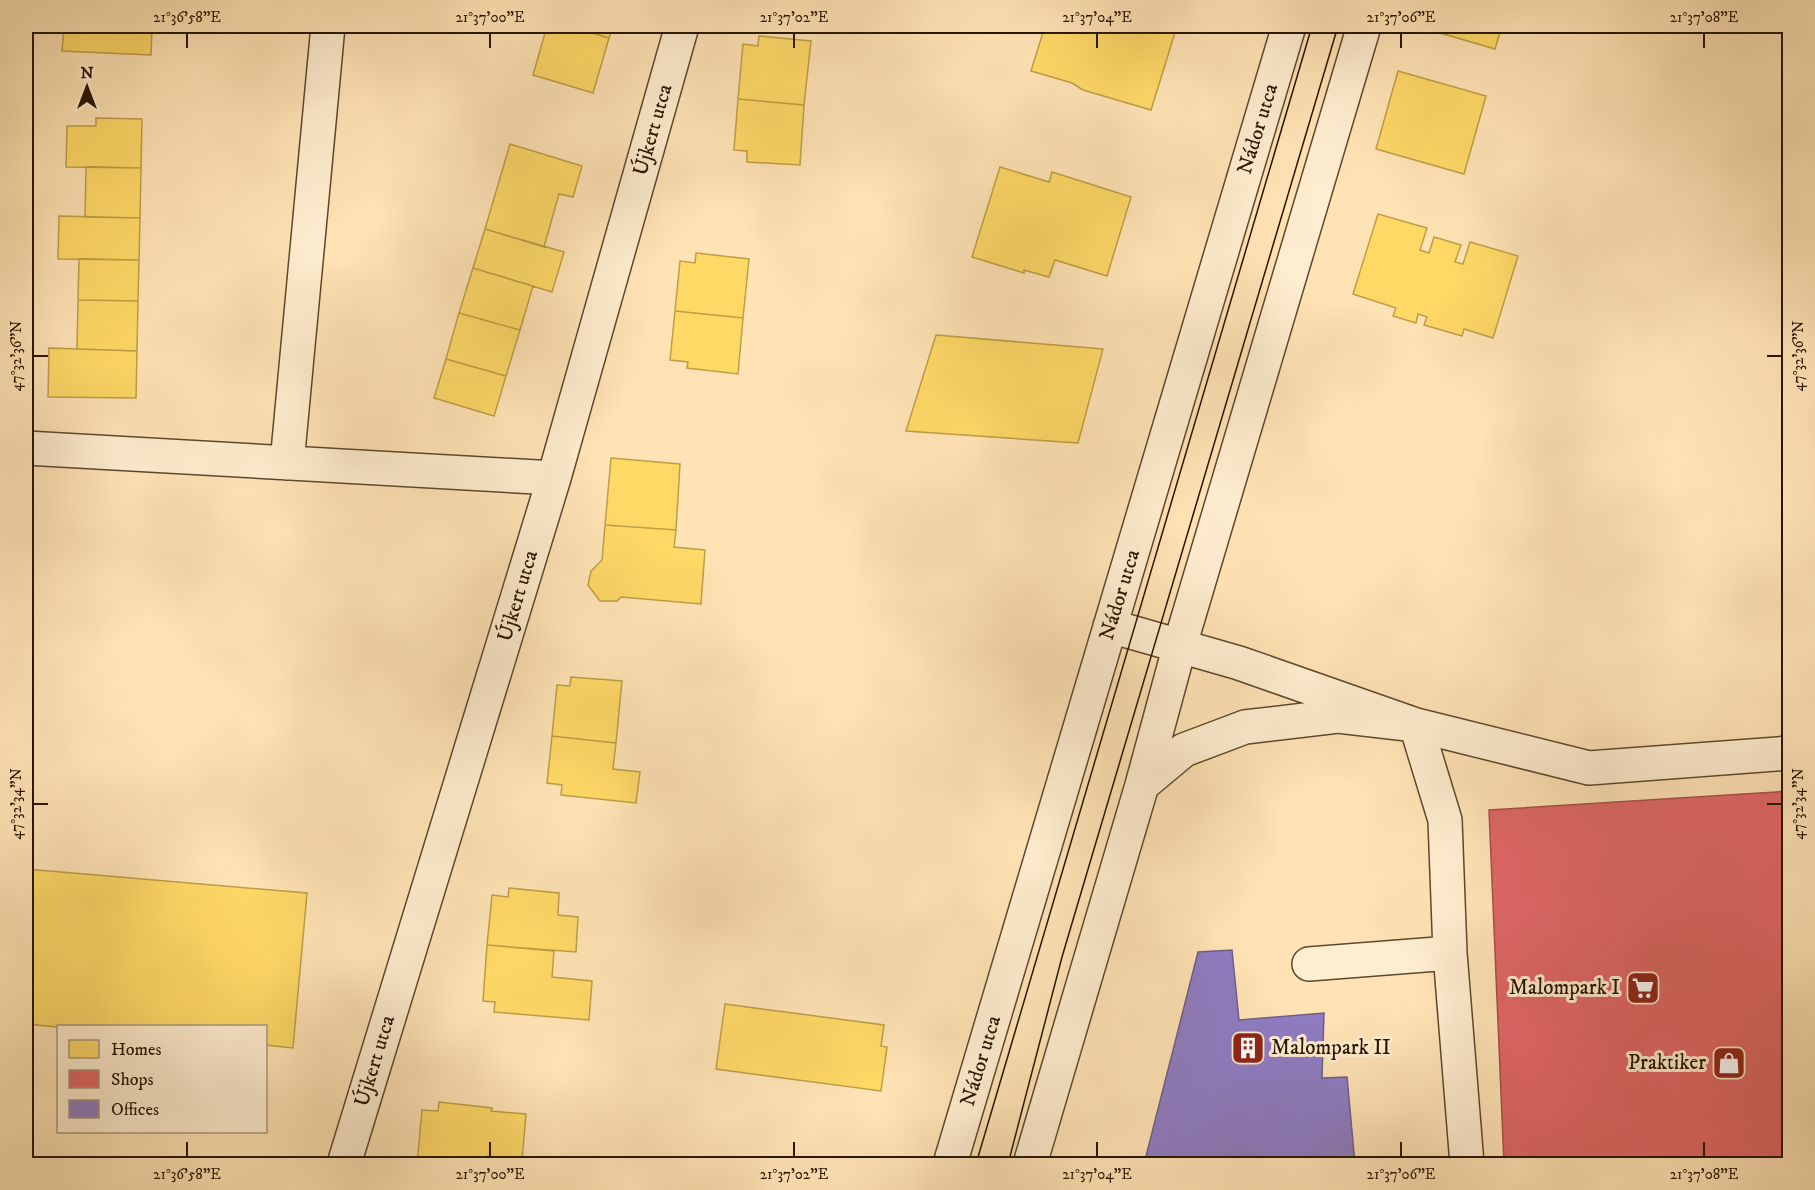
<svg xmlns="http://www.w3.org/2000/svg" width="1815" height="1190" viewBox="0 0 1815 1190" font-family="'IM FELL DW Pica',serif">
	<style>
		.homes { fill: #ffd966; stroke: #be9e47; stroke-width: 1.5 }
		.shops { fill: #e06666; stroke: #a84e47; stroke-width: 1.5 }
		.offices { fill: #8e7cc3; stroke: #6f5d88; stroke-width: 1.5 }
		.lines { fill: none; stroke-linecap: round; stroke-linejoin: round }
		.minor-casing { stroke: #5d482d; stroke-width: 36 }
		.minor { stroke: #ffedcf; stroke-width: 33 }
		.tram { stroke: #271500; stroke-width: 1.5 }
		.ticks { fill: none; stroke: #271500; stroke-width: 2 }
		.labels { text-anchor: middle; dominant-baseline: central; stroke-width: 6; stroke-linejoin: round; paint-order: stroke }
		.street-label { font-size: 21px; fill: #271500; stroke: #ffedcf }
		.poi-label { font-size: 21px; fill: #271500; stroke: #ffedcf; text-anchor: end }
		.neatline { fill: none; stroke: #271500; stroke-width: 2 }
		.ticks-label { font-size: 15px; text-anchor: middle; fill: #271500 }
	</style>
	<rect width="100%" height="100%" fill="#ffe3b5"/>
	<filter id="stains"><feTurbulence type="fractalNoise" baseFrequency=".00333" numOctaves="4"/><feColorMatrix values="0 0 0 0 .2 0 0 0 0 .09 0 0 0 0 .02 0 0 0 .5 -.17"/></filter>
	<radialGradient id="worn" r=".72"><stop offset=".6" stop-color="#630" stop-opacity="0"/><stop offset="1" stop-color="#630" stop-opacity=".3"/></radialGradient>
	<!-- homes -->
	<path class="homes" d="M64,26H152L151,55L62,51Z
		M547,26H568L609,38L593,93L533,75Z
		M568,26H613L609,38Z
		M1045,26H1177L1151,110L1083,90L1072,83L1031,71Z
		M1424,26H1502L1495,49L1423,28Z
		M759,36L811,41L804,105L738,99L743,44L758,46Z
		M1398,71L1486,96L1464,174L1376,149Z
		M738,99L804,105L800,165L747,162V151L734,150Z
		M96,118L142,119L141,168L66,167L67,126H96Z
		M510,144L582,166L573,197L559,194L544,247L485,229Z
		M86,167L141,168L140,218L85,217Z
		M1000,167L1049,182L1052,172L1131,197L1107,276L1055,260L1049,277L1024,270V273L972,257Z
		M1378,214L1427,228L1420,250L1429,253L1434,237L1461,245L1455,262L1463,264L1470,242L1518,256L1493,338L1464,329L1462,336L1424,325L1427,317L1418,314L1416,323L1393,316L1396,308L1353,294Z
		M59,216L140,218L139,260L58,259Z
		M485,229L564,252L552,292L473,268Z
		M696,253L749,259L743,318L675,311L680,261L695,263Z
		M79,259L139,260L138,301L78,300Z
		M473,268L533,286L520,330L459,313Z
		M78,300L138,301L137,351L77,349Z
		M675,311L743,318L738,374L687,368L688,362L670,360Z
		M459,313L520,330L506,376L446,359Z
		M936,335L1103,349L1078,443L906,431Z
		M49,348L137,351L136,398L48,397Z
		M446,359L506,376L494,416L434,398Z
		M611,458L680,464L676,530L605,525Z
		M605,525L676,530L674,547L705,550L701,604L621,597L617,601H600L588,585L591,571L602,560Z
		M571,677L622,681L616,743L552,736L557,685L570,686Z
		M552,736L616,743L613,769L640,772L636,803L561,795L562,785L547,783Z
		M26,869L307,893L293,1048L266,1045V1026L58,1027L26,1024Z
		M509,888L559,893L558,915L578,917L576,952L487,945L492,895L508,897Z
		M487,945L554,951L552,977L592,981L589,1020L494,1012L495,1002L483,1001Z
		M725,1004L884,1025L881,1046L887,1047L881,1091L716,1069Z
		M439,1102L492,1108L491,1111L526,1114L522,1160L487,1156L486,1164H417L422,1110L438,1111Z"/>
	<!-- shops -->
	<path class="shops" d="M1790,791V1164H1504L1489,810Z"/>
	<!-- offices -->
	<path class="offices" d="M1232,950L1239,1020L1324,1013L1322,1078L1347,1077L1355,1164H1144L1198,952Z"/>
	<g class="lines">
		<!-- minor casing -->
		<g class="minor-casing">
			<path id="minor" d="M26,448L554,478
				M287,463L328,26
				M1110,626L1239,663L1416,725L1589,768L1790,753
				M1142,785L1184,750L1245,727L1338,716L1416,725L1445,820L1450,953L1467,1164
				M1309,964L1450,953
				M344,1164L554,478L682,26
				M950,1164L1289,26
				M1030,1164L1142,785L1180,645L1364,26"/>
		</g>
		<!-- minor -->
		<use href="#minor" class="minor"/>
		<!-- tram -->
		<path class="tram" d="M976,1164L1312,26
			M1008,1164L1062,957L1338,26"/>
	</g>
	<!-- ticks -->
	<path class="ticks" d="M187,33V48M490,33V48M794,33V48M1097,33V48M1401,33V48M1704,33V48M33,356H48M1767,356H1782M33,804H48M1767,804H1782M187,1142V1157M490,1142V1157M794,1142V1157M1097,1142V1157M1401,1142V1157M1704,1142V1157"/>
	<!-- icons -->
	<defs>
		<g id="supermarket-square" transform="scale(1.725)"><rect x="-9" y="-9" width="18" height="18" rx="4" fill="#8f2418" stroke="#ffedcf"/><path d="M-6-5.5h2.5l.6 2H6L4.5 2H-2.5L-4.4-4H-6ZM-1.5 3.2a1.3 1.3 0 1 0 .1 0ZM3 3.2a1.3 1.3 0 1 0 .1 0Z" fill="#fff"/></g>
		<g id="building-square" transform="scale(1.725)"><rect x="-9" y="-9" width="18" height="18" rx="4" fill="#8f2418" stroke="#ffedcf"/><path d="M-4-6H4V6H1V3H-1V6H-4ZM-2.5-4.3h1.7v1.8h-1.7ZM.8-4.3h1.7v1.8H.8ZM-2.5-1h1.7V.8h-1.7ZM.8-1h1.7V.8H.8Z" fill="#fff"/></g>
		<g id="shop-square" transform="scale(1.725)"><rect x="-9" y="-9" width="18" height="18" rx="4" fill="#8f2418" stroke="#ffedcf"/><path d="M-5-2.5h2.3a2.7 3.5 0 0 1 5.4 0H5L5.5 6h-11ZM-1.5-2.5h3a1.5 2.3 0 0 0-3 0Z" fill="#fff"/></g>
	</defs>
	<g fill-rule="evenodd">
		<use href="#supermarket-square" x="1643" y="988"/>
		<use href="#building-square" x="1248" y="1048"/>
		<use href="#shop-square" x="1729" y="1063"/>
	</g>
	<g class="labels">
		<!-- street labels -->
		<g class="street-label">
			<text transform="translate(1258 129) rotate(-73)">Nádor utca</text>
			<text transform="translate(653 130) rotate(-74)">Újkert utca</text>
			<text transform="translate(1120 595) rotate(-73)">Nádor utca</text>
			<text transform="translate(518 596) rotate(-73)">Újkert utca</text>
			<text transform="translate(375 1061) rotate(-73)">Újkert utca</text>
			<text transform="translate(981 1061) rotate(-73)">Nádor utca</text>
		</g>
		<!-- poi labels -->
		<g class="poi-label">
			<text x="1620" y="988">Malompark I</text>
			<text x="1271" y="1048" text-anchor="start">Malompark II</text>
			<text x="1706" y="1063">Praktiker</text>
		</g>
	</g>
	<!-- margin -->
	<rect width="1815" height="1190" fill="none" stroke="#ffe3b5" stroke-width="66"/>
	<!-- legend -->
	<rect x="57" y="1025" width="210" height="108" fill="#ffedcf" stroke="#a9977c" stroke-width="1.5"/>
	<rect x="69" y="1040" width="30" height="18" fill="#ffd966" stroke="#a9977c" stroke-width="1.5"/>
	<text x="111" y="1055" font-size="18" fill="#271500">Homes</text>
	<rect x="69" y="1070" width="30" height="18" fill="#e06666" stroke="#a9977c" stroke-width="1.5"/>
	<text x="111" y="1085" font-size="18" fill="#271500">Shops</text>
	<rect x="69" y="1100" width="30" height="18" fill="#8e7cc3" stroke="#a9977c" stroke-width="1.5"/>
	<text x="111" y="1115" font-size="18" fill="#271500">Offices</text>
	<!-- north arrow -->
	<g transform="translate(87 87)" stroke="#ffedcf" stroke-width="4.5" paint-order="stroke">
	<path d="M0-4.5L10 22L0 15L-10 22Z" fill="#271500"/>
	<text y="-9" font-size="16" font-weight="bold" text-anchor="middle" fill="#271500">N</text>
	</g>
	<rect x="33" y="33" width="1749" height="1124" class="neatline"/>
	<g class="ticks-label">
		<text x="187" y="22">21°36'58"E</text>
		<text x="490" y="22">21°37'00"E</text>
		<text x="794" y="22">21°37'02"E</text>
		<text x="1097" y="22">21°37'04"E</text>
		<text x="1401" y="22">21°37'06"E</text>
		<text x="1704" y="22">21°37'08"E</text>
		<text transform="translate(16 356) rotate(-90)" y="5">47°32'36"N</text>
		<text transform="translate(1798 356) rotate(-90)" y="5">47°32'36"N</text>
		<text transform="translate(16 804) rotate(-90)" y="5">47°32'34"N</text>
		<text transform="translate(1798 804) rotate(-90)" y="5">47°32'34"N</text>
		<text x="187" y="1179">21°36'58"E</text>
		<text x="490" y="1179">21°37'00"E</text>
		<text x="794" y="1179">21°37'02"E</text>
		<text x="1097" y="1179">21°37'04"E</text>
		<text x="1401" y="1179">21°37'06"E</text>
		<text x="1704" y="1179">21°37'08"E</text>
	</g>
	<rect width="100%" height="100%" filter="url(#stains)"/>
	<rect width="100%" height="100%" fill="url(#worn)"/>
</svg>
